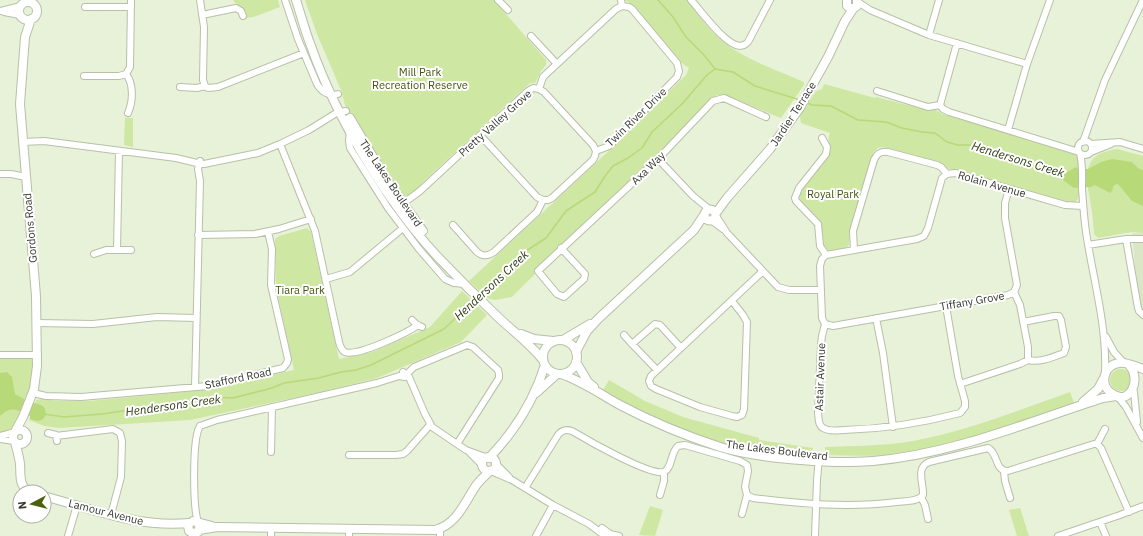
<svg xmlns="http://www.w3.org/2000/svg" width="1143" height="536" viewBox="0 0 1143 536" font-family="'IBM Plex Sans',sans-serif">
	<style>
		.built { fill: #dbe6c7 }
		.green { fill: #cee7a2 }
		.water { fill: #b8d978 }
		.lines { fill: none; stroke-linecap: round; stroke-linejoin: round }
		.stream { stroke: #b8d978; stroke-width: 1.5 }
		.minor-casing { stroke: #b7c0a8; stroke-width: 8 }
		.tertiary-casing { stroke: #b7c0a8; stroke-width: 10 }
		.minor { stroke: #fff; stroke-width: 6 }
		.tertiary { stroke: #fff; stroke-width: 8 }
		.labels { text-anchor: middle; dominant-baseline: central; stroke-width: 4; stroke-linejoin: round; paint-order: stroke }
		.park-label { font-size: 11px; fill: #41550f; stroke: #fff }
		.street-label { font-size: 11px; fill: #34372e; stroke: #fff }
		.water-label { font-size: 12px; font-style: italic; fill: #2e3b13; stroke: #fff }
	</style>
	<rect width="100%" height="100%" fill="#e8f2d9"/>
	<!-- built -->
	<path class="built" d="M1132,233H1143V312L1141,308L1136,280Z"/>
	<!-- green -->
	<path class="green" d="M233,0H278L280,7L253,17L247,18C246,6 238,8 233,0Z
		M305,0H494L546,60V65L541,71L535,83H530L422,183C419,190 409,198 401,196L362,137L345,105L341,90L317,34Z
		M625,0H687C698,13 708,29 721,40C743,59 777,70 804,82V85L781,118L725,95H717L644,167L537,267L535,274L512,297L495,300L486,298L469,281L613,147L686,75L689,68L683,64L631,4Z
		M824,84L875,98L876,97L927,110H936L942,114L1076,153L1079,156V197L1075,203L1066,202L946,168L940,163L883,147L878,148L873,153L850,230L849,245C845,249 840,249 835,250C816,253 826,231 819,220C813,211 801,207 799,196L801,191L827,158C833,147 826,142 830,133L801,123L800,116L816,91L822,89Z
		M125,118H133V147L124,145Z
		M1117,149L1143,156V233L1132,232L1098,238L1094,234C1093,225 1093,215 1091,206C1089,190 1081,168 1096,156C1102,152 1111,150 1117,149Z
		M307,228L311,232L339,359L372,352L430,327L462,291L487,315L461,342L377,378L321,392L190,420L59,428L44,426L29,420L36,400L41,399L57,401H89L205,390L294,370L276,287L275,239L279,236Z
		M0,357L31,358C39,366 31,385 29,395C21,399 19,409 20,417L13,428L0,435Z
		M1110 380a11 11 0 1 1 22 0a11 11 0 1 1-22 0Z
		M609,380L645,401L683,417L759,438V440L813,448L812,454C784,451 755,449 727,444C682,435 642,412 602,392Z
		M1070,392L1075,405C1022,422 969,443 914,452C884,457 855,456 825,455V447C855,446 884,446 913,441C967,431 1019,410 1070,392Z
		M650,506L663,510L655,536L639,535Z
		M1020,508L1029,536H1017L1009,510Z"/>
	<!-- water -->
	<path class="water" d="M1112,159L1132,162L1138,168L1143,170V206L1132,201L1118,184L1114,185L1112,191L1110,193L1095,185L1091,187L1074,188L1063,180L1064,174L1076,167L1078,169H1088L1101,162Z
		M7,372L12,377L15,394L24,399L43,406L45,409L46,415L42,420L37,421L30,419V416C18,410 12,405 0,416V373Z"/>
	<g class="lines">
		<!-- stream -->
		<path class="stream" d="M658,0L673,17L686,37L704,55L715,69
			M805,102L812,105L831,106L858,120L886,122L902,128L922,132L935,133L947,142L958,145H979L1030,165L1043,167H1050L1065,174
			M479,295L526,251L546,238L566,211L595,192L605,176L613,166L628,158L642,148L652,132L682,104L707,75L715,69L733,72L755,86L800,100
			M44,414L64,417L102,414L129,410L158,409L194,403L211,397L233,398L272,388L284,383L319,378L341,372L356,370L371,365L444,329L475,300"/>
		<!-- minor casing -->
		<g class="minor-casing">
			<path id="minor" d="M200,0L204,27L203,80L205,86L208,88L218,87L304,53
				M285,0L298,39L317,84C321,91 329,97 338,94
				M498,0L508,10
				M691,0C701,11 725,45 740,46C743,46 746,44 748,42L770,0
				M858,2L870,10L929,35L1027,64
				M85,7H131
				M0,11L21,6
				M4,12L20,15
				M202,15L236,8L241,11L243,16
				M929,35L939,0
				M531,36L557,64
				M84,76H119L126,74
				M180,87L197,88L205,86
				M539,89L544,92L593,145L596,151
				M877,91L928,107L940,105L943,109L949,112L1079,152
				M940,105L957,43
				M128,113C133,102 134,84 126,74L130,67L131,0
				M1008,130L1027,64L1050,0
				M350,131L349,141L350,148L388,208L419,249L445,279L454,283L465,284
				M480,135L537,197L543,200
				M822,138L827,147L826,154L799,188L795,198L796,201L818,224L820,246L826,255
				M1078 148a7 7 0 1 1 14 0a7 7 0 1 1-14 0Z
				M23,142L44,141L176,158L197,163L204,164L258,153L280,144L309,130L338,112L346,111
				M1083,142L1105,80L1143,0
				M280,144L315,231L339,342C340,346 341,350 345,352C357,357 407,333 418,325
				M1091,144L1120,142L1143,149
				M596,151L609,146L677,77L679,71L677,63L632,9L629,7L622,6L621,0
				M1091,152L1111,144
				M1080,153C1083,165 1082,177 1082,189C1083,203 1084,218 1086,232C1093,279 1107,325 1105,373
				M658,159L693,196L709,209
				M0,174H11L26,177
				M543,200H548L552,198L593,160L595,156L596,151
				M401,205L420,191L528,91L533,88L539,89L543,77L616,9L622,6
				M716,216L727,233L778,287L789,290H821
				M711,220L723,229
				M453,225L477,252C483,257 488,256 494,252L537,212L543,200
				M198,235L255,234L279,229L311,219
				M1126,239L1138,308L1139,311L1143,315
				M1088,245L1126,239H1143
				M561,248L585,274L584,279L564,297L557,294L538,271L658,159L713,101L724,98L766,117
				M117,250H131
				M854,250L853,231L874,160C877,153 881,151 888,152L937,165L941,167L947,174
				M94,254L106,250H117L119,151
				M826,255L917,239L924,236L928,228L942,178L947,174L955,173L1065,205L1083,206
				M326,279L350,272L403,228
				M732,301L743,315L747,322L744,409L742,415L737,417L732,416L700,407L656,389L651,386L649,381L651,376L763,271
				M876,318L883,353L893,427
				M412,320L417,325L422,327
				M1023,322L1054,316H1059L1061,320L1066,347L1064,353C1053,357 1040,363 1028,360
				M37,323L93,324L157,317L196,318
				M825,324L822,336L821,344L818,414C819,419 818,425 823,428C829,432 838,430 844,430C884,429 922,423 960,413L965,407V401L958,376L946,306
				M825,324L833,326L1008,295L1014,292L1017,285L1005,218V203L1009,189
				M825,324L822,318L820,266L822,259L826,255
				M624,335L632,344
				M1106,337L1114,352L1124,363
				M0,355H38
				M657,370L632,344L655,324L660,325L681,348
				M403,372L409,377L425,414L432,427L466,450L488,458
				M405,377L407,374L414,367L467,345L473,347L498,370L499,374V378L457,444
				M960,384L1020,364L1028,360V347L1020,305L1014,292
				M195,387L200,181L198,169L200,161
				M1134,392L1137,422
				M33,393L46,396L81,397L208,386L283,368L287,363L288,359L271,285L272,249L268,232
				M1118,397L1126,407L1143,438
				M200,426L217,420L377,383L399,376L405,377
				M48,433L56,435L57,441
				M0,436L15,432
				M56,436L113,429L120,433L122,441L121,477L111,515
				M0,439L14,441
				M1097,444L1105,429
				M271,452L272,407
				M469,452L483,466
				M349,455H396L403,454L407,451L430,425
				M496,464L509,477
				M491,471L512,480L553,505L589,524L605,536
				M1004,471L1005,481L1010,498
				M525,488L558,435C562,430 566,429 572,431C587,440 650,476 664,472
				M660,495L664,481V472C673,467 670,453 678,446L685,445L740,461L747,465L748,471L745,487L747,495L742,514
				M747,495L753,498C801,504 849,508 897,502C905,501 918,502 923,495C924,484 915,468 929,462L988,448C999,454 994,471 1008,471L1094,444H1097L1101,448L1129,512
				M921,497L925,505L928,519
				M198,522C193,507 192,438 200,426
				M1100,522L1106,536
				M602,528L610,534L619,536
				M440,529V536
				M68,536L77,505
				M271,536V528
				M349,536V529
				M536,536L553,505
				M815,536L817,480L819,457
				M1058,536L1120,515L1143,506"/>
		</g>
		<!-- tertiary casing -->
		<g class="tertiary-casing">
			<path id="tertiary" d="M296,0C301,15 305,31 311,46C336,117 386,201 437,256C457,277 478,298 499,318C514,332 530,344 543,360
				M847,0V6L852,9L857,6V0
				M19 11a9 9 0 1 1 18 0a9 9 0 1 1-18 0Z
				M350,118L386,179L423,231
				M704.5 215a5.5 5.5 0 1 1 11 0a5.5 5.5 0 1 1-11 0Z
				M716,213L727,198L770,149L799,109L828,57L845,21L853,9
				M521,334L534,339L553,341
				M543 357a17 17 0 1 1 34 0a17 17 0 1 1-34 0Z
				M563,340L590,324
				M576,352L587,331L598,319L694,230L704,215
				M576,362L588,382L594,387
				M1128,364C1143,378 1130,408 1111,393C1099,384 1104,365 1119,363C1127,362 1136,366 1143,369
				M561,374C582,381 600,394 620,405C652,422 686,436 720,447C746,455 774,458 801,460C825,462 849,463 873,461C953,454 1028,422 1103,398L1116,396
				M536,393L557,374
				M1083,402L1098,389L1104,378
				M13 437a7 7 0 1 1 14 0a7 7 0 1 1-14 0Z
				M16,430L23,417L34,389L37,366L36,296L20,104L25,37L31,19
				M15,442C17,450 19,456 20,464C21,475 18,486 30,492
				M755,449L801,455
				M482 464a7 7 0 1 1 14 0a7 7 0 1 1-14 0Z
				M489,458C514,432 534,400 545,365
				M44,496C91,509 139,528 189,523
				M198,523L200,529L198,532L192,533L189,531L188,525L193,521L212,526
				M199,530L217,527L435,530C456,525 464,504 475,487C479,481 485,476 490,471"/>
		</g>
		<!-- minor -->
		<use href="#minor" class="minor"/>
		<!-- tertiary -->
		<use href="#tertiary" class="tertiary"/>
	</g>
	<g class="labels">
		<!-- park labels -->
		<g class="park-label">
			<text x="420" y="72">Mill Park<tspan x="420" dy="13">Recreation Reserve</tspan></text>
			<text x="833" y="194">Royal Park</text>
			<text x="300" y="290">Tiara Park</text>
		</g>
		<!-- street labels -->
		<g class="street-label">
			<text transform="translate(793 114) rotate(-57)">Jardier Terrace</text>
			<text transform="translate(636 117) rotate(-44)">Twin River Drive</text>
			<text transform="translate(495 123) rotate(-42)">Pretty Valley Grove</text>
			<text transform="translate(648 168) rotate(-44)">Axa Way</text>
			<text transform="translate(391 183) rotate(56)">The Lakes Boulevard</text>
			<text transform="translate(992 184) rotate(16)">Rolain Avenue</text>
			<text transform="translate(30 228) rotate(-95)">Gordons Road</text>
			<text transform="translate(972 301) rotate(-10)">Tiffany Grove</text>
			<text transform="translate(820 377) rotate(-88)">Astair Avenue</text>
			<text transform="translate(238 378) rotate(-12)">Stafford Road</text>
			<text transform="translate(777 450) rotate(7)">The Lakes Boulevard</text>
			<text transform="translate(106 512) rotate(14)">Lamour Avenue</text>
		</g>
		<!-- water labels -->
		<g class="water-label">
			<text transform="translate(1018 159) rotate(17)">Hendersons Creek</text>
			<text transform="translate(491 285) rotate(-43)">Hendersons Creek</text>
			<text transform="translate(173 405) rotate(-8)">Hendersons Creek</text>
		</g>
	</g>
	<!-- north arrow -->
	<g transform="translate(32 504) rotate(263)"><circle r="19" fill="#ffffff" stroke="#aeafab"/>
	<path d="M0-3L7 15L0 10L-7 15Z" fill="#4b610d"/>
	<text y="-6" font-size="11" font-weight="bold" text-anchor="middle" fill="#34372e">N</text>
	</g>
</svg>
